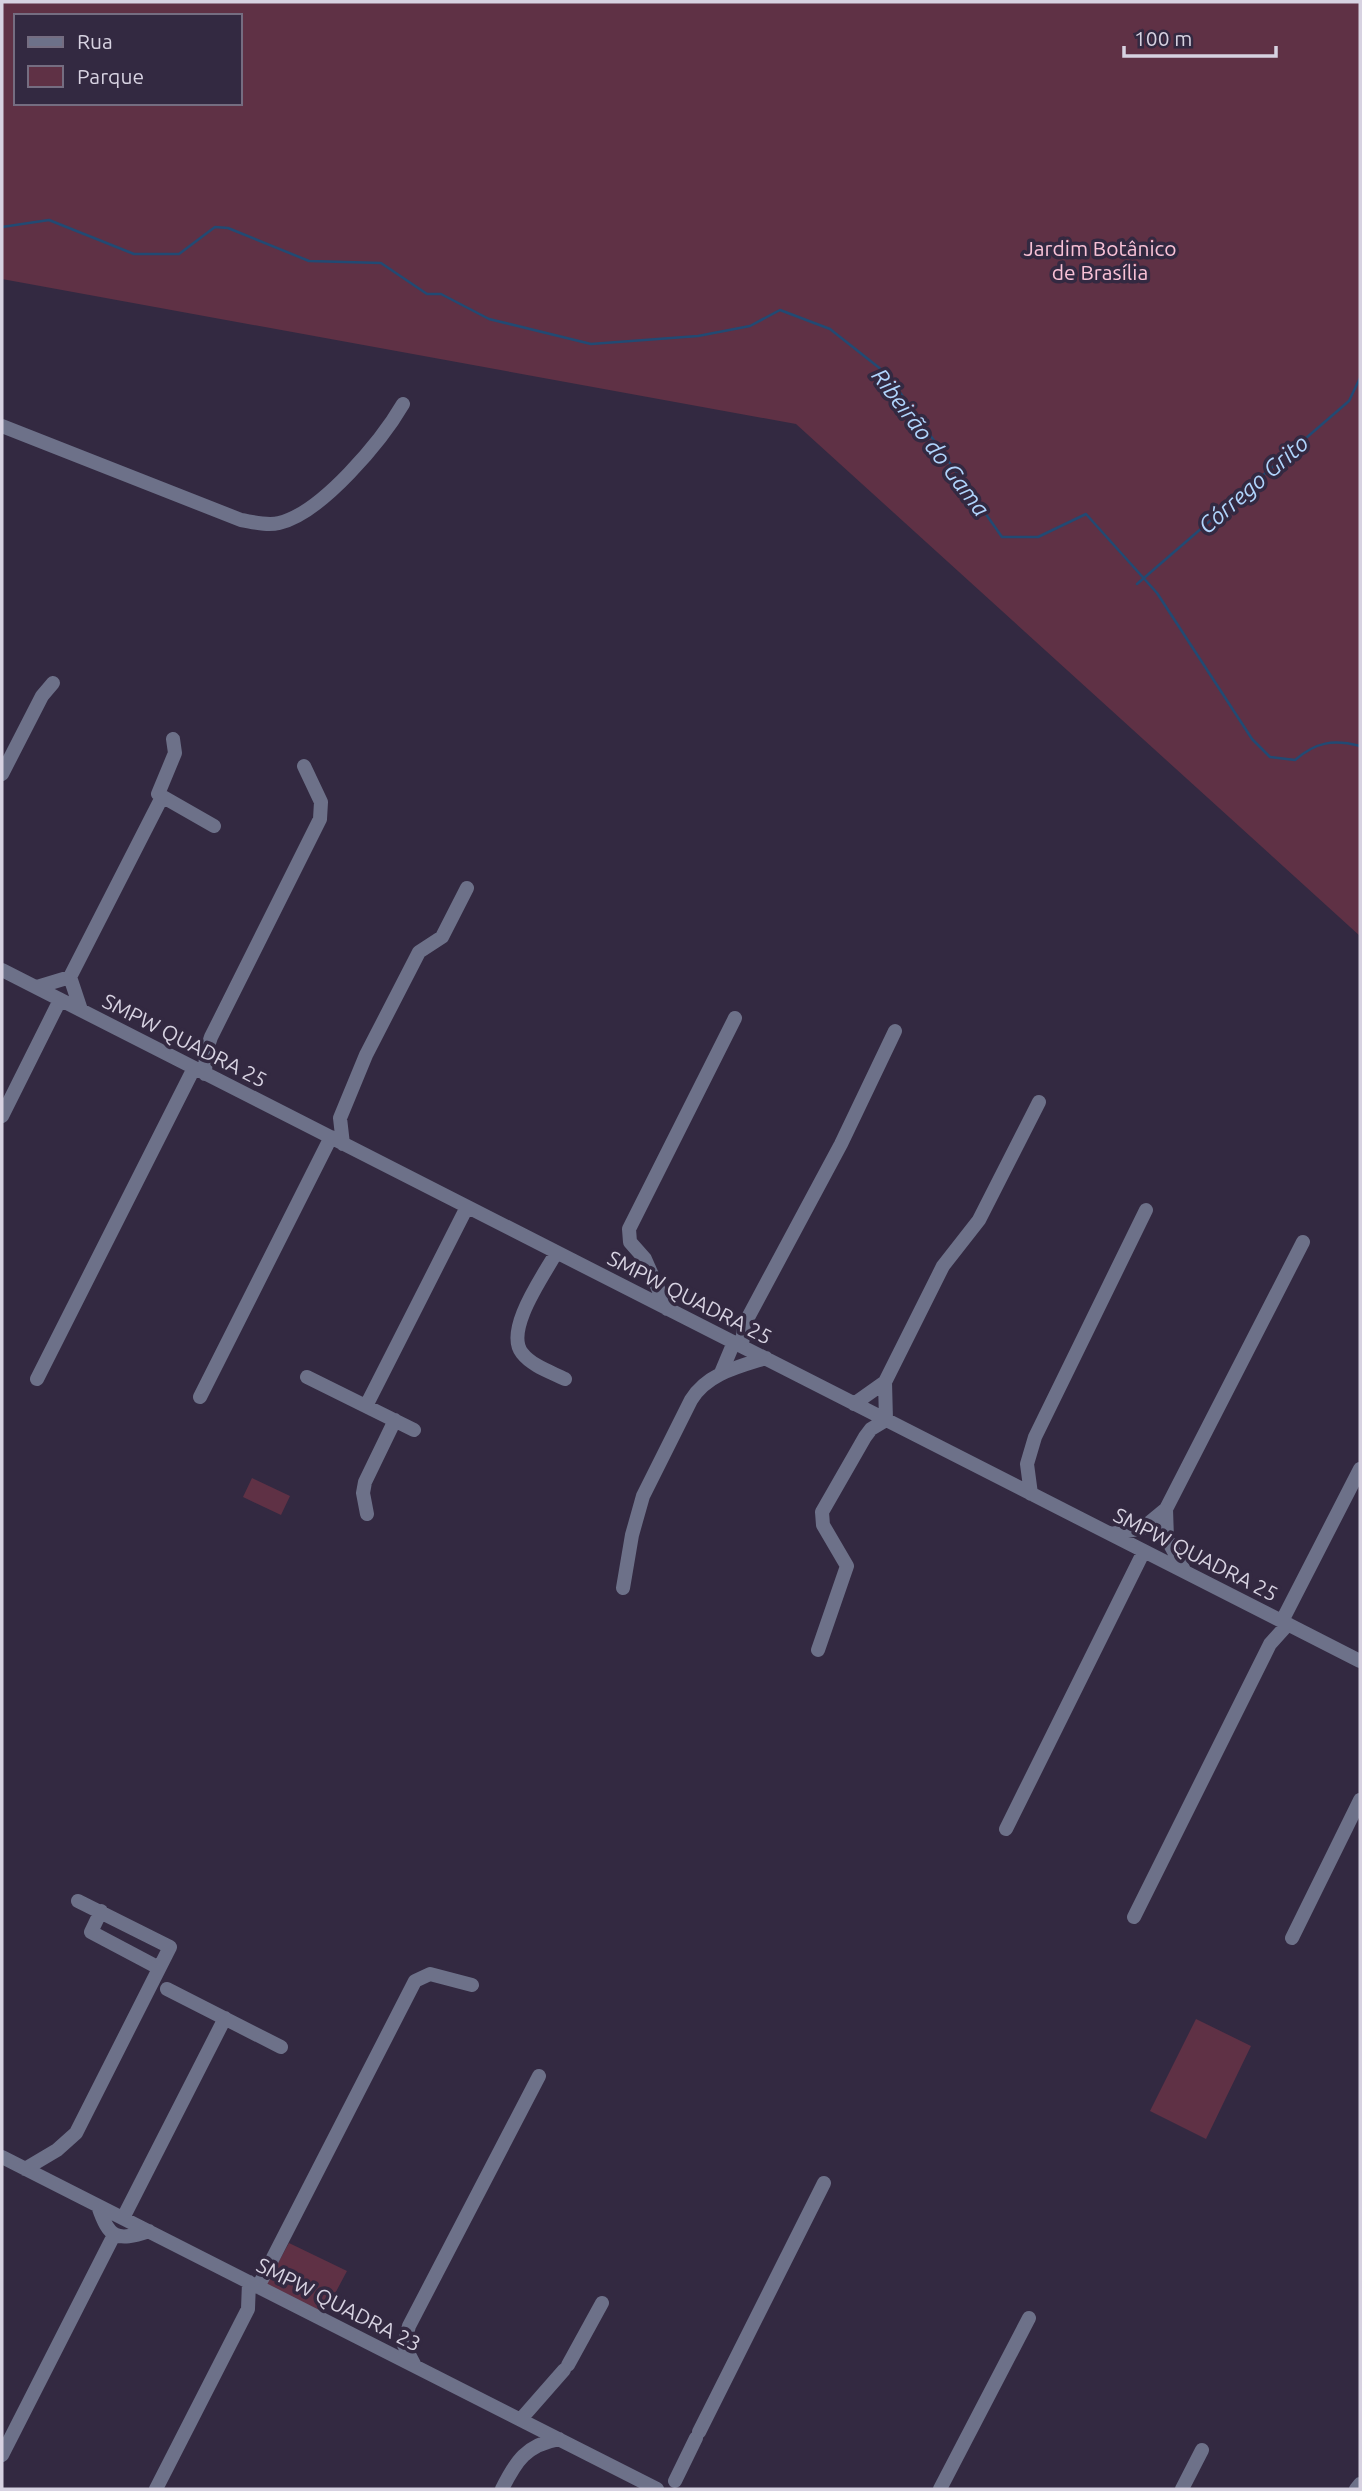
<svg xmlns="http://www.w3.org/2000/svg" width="1362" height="2491" viewBox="0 0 1362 2491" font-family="Ubuntu,sans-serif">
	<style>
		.green { fill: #5f3145; fill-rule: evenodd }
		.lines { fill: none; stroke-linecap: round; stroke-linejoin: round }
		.stream { stroke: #224a73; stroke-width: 2.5 }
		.minor { stroke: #6d7189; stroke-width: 14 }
		.labels { text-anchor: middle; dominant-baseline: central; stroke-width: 7; stroke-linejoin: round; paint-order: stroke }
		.park-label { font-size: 21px; fill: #f9c2d7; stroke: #332941 }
		.street-label { font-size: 21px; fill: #d7d2e1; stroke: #332941 }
		.water-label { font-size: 23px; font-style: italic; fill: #b0d4fc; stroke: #332941 }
	</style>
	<rect width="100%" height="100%" fill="#332941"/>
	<!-- green -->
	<path class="green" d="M2,2H1360V936L796,424L2,279ZM16,16H240V103H16Z
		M252,1478L290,1496L281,1515L243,1497Z
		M1196,2019L1251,2046L1206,2139L1150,2111Z
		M289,2243L347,2271L323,2316L265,2286Z"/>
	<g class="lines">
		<!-- stream -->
		<path class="stream" d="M2,227L49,220L134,254H179L215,227L228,228L309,261L381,263L427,294H441L489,319L591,344L698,336L750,326L780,310L830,329L887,374L1002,537H1038L1086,514L1157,593L1252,739L1270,757L1295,760C1316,742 1333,739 1360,746
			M1137,584L1349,401L1360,378"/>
		<!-- minor -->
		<path class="minor" d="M2,426L241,520C253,522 267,526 279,523C322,513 382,440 403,404
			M173,739L175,753L158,794L214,826
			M2,774L42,696L53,683
			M2,970L1360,1661
			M37,987L70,977
			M81,1010L70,977L161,799
			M205,1074L206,1052L211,1037L320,819L321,802L304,766
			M2,1116L60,1000
			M343,1144L340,1118L366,1055L419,952L442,937L467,888
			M556,1253C544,1275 504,1330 522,1353C532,1366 551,1372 565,1379
			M667,1309L645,1259L630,1242L629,1229L735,1018
			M742,1346L744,1325L841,1144L895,1031
			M721,1373L734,1342
			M307,1377L414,1430
			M37,1379L194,1068
			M200,1397L331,1137
			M854,1404L885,1382L943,1266L979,1220L1039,1102
			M366,1406L467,1207
			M1031,1494L1027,1464L1035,1437L1146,1210
			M1166,1509L1167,1539L1184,1570
			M367,1514L363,1493L365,1482L395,1420
			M1111,1534L1143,1528L1166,1509L1303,1242
			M623,1588L632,1535L643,1496L691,1400C707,1374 737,1367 766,1358
			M1282,1621L1360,1469
			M818,1650L847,1566L823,1525L822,1512L865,1437L871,1429L886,1420L885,1382
			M1006,1829L1144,1551
			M101,1911L91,1932L159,1968
			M1134,1917L1270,1644L1288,1624
			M1292,1938L1360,1800
			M167,1989L281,2047
			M2,2157L657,2489
			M25,2169L57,2150L76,2133L170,1947L78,1901
			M98,2206C109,2238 116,2242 149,2231
			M123,2218L225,2018
			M258,2287L415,1981L430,1974L472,1985
			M414,2364L404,2345L409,2326L539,2076
			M568,2365L602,2303
			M521,2419L564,2370
			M699,2432L824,2183
			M2,2455L114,2235
			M675,2481L696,2438
			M156,2489L248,2309L249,2282
			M502,2489C516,2461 526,2445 559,2439
			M940,2489L1029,2318
			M1182,2489L1202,2450
			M1356,2489L1360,2484"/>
	</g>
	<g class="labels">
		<!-- park labels -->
		<g class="park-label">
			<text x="1100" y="248">Jardim Botânico<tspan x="1100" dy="24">de Brasília</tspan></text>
		</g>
		<!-- street labels -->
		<g class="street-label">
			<text transform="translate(185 1040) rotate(27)">SMPW QUADRA 25</text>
			<text transform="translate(690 1297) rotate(27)">SMPW QUADRA 25</text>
			<text transform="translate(1196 1554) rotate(27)">SMPW QUADRA 25</text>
			<text transform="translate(339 2304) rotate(27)">SMPW QUADRA 23</text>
		</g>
		<!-- water labels -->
		<g class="water-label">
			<text transform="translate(931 442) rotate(53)">Ribeirão do Gama</text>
			<text transform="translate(1253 484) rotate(-41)">Córrego Grito</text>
		</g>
	</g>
	<!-- border -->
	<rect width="1362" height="2491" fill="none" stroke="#d7d2e1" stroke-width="7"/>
	<!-- legend -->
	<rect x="14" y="14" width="228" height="91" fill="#332941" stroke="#756d81" stroke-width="2"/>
	<rect x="28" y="37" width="35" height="10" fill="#6d7189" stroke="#756d81" stroke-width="2"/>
	<text x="77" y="49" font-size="21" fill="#d7d2e1">Rua</text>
	<rect x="28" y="66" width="35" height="21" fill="#5f3145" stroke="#756d81" stroke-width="2"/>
	<text x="77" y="84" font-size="21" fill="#d7d2e1">Parque</text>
	<!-- scale -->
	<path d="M1124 46v10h152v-10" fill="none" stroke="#d7d2e1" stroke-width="3.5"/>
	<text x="1134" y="46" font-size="21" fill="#d7d2e1" stroke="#332941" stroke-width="5" paint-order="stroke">100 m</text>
</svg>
